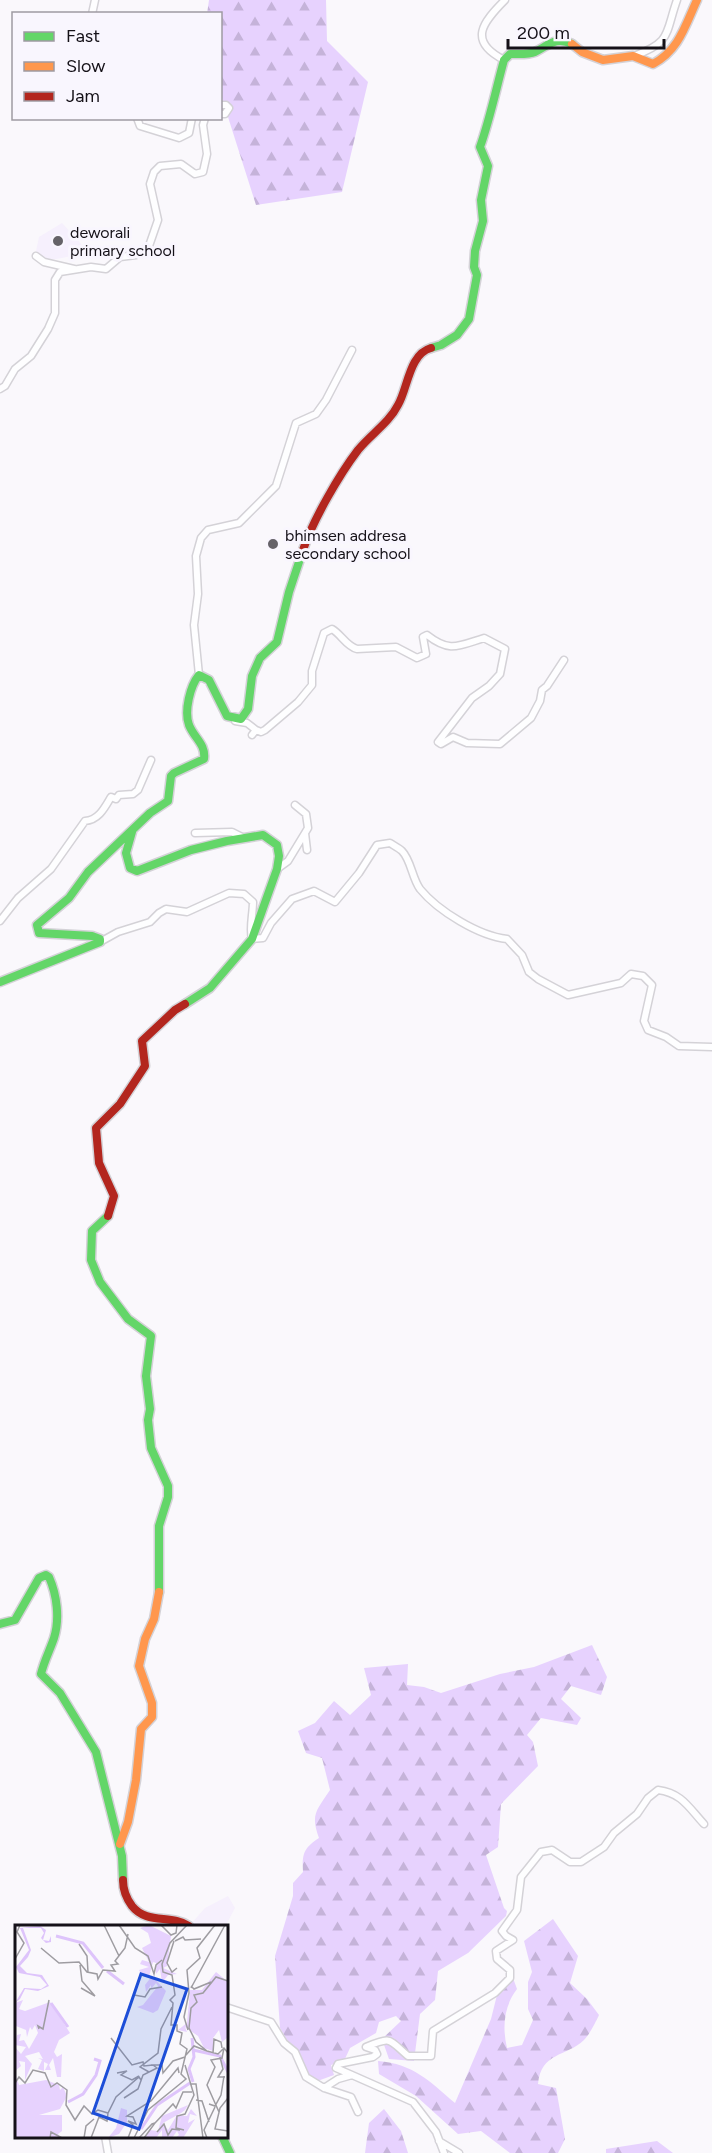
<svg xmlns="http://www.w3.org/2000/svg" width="712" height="2153" viewBox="0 0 712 2153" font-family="Figtree,sans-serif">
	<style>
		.built { fill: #f6f0fd }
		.forest { fill: url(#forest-firs) }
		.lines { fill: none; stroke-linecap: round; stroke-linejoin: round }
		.street-casing { stroke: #d4d2d7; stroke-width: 9 }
		.fast-casing { stroke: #d4d2d7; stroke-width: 11 }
		.slow-casing { stroke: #d4d2d7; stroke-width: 11 }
		.jam-casing { stroke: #d4d2d7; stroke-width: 11 }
		.street { stroke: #fefeff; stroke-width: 6 }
		.fast { stroke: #63d668; stroke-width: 8 }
		.slow { stroke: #ff974d; stroke-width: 8 }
		.jam { stroke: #b3261e; stroke-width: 8 }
		.poi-dot { fill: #656268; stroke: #f9f6fe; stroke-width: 2 }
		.labels { text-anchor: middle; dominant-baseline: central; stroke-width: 6; stroke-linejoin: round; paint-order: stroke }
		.poi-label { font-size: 16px; fill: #151118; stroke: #f9f6fe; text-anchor: start }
		.inset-river { fill: none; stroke: #dec4fb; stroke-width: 3 }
		.inset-road { fill: none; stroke: #9e9ca1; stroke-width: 1.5 }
		.view { fill: #1d4ed8; fill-opacity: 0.15; stroke: #1d4ed8; stroke-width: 3 }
		.inset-edge { fill: none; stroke: #151118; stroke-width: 3 }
	</style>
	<defs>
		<pattern id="forest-firs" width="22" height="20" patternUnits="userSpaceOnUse" patternTransform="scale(1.5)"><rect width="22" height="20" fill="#e7d2fe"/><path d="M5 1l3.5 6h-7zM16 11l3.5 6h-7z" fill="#c5b3d9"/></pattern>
	</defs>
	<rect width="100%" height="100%" fill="#faf8fc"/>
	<!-- built -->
	<path class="built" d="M62,223L82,245L72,256L46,261L36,251L39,237Z
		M228,1896L235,1908L226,1925L192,1926L191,1924L205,1908Z"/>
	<!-- forest -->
	<path class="forest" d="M209,0H326L327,41L368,82L342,192L256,205L221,95L220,14H207Z
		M592,1645L607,1677L601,1695L571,1686L561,1699L581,1718L577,1725L541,1718L527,1735L533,1742L538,1766L501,1804L498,1847L486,1855L504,1908L507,1911L506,1916L468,1953L438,1971L435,2000L420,2014L414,2061L389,2059L382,2039L401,2021L396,2016L379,2022L376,2033L350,2048L344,2061L331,2065L334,2075L312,2083L280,2028L275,1956L293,1896V1883L303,1872C302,1853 304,1848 319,1838C310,1814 317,1810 330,1790L322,1758L306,1753L298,1731L315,1723L334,1701L350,1715L371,1695L364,1668L408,1664L407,1685L424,1687L441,1693L500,1674L534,1667Z
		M553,1919L578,1956L570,1983L587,1999L599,2015C595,2023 590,2034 584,2040C566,2057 541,2052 538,2084L556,2088L565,2139L558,2153H510L481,2131L458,2134L416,2096L379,2074L378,2061C414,2064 429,2081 455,2103L491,2019L497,1995L513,1978L517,1989C504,2006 502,2027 507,2048L522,2045L533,2020L528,2009V1982L532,1972L524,1941Z
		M384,2109L401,2131L408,2153H365L369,2123Z
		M657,2141L673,2153H606V2149Z"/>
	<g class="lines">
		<!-- street casing -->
		<g class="street-casing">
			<path id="street" d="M92,14L95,0
				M634,56C672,42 665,34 677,0
				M504,60C467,41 483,22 505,0
				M220,105H226L229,108L225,114H220
				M137,118L140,126L179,138L189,133L192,118
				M36,256L44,262L74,269
				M0,389L5,386L15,369L31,356L48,329L55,313V280L60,272L91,267L106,269L120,257L136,255L149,246L158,220L150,184L154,172L160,166L181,164L195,174L203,172L207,154L203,125L205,118
				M199,675L194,625L198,594L196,556L201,538L208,530L239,523L276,486L296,423L316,414L326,400L352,350
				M235,721L247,723L256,730L252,735
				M256,730L261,732L265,730L298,702L312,685V671L324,633L332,629C341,634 346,646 357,649L396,647L417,658L426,654L423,637L427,635C450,653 458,646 484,638L505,649L500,674L489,686L472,698L438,742L441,744L453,737L467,743L500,744L531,718L540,701L542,690L547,686L564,660
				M295,805L306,814L308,828L305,833
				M195,833L232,832L242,837
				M277,869L288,861L305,833L307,850
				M0,921L18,898L51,869L85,821C99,820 105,807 111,797L116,799L119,795L133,794L138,790L151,760
				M100,942L118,932L150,922L159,913L166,909L187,912L229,893L244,894L253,902C253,914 249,928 252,939L263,938L271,923L292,899L314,891L335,902L359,873L377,845L390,843C393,845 399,848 402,851C411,860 412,878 420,889C438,911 479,936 507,939L522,955L529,972L538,979L568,995L621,983L631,974L643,976L652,985L644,1021L648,1030L666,1037L679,1046L712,1047
				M226,2007L271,2022L284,2043L295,2052L306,2077L324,2088L351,2097L358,2112
				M352,2075L336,2068L338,2064L373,2057L377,2054L375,2050L366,2047C392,2036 388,2039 408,2056H431L433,2031L495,1993L510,1978V1970L497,1959L496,1951L513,1940L506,1936L502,1931L517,1910L521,1877L541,1852L552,1850L570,1862H581L604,1847L614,1833L637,1814L648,1798L658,1790C682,1793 689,1808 704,1824
				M324,2088L338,2079L352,2075L413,2102L436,2132L444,2153
				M105,2136L108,2153
				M439,2141L459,2153"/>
		</g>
		<!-- fast casing -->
		<g class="fast-casing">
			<path id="fast" d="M431,348L441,345L457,335L469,319L477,275L474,267L475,251L483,221L481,200L488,166L480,147C490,119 496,89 504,60L510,54C518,54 528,55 535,52C549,45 556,36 572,44
				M132,832L126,853L130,868L137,871L191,850L227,841L263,835L277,845L279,856L277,869L252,939L210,988L185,1004
				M0,982L100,942V939L92,936L39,933L37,925L69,898L88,872L150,813L168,801L171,776L174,773L204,759C206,744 194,738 189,725C184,711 190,686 199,675L209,680L227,716L241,719L248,709L252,676L260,658L277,642L289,592L303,550
				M108,1216L92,1231L91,1260L100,1282L128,1319L151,1336L146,1376L150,1409L148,1420L151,1448L168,1486V1497L159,1526V1592
				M0,1624L15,1620L39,1578L46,1575L49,1577C57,1595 60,1619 54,1638C50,1650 44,1661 41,1674L60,1693L96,1752L122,1856L123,1880
				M222,2136L230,2153"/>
		</g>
		<!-- slow casing -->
		<g class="slow-casing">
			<path id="slow" d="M572,44L582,52L603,60L633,56L653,64C679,50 685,26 697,0
				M120,1844L128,1822L136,1780L141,1729L152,1717V1703L139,1666L145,1639L154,1619L159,1592"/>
		</g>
		<!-- jam casing -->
		<g class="jam-casing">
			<path id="jam" d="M303,550C313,520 339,475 358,450C371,434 389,423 398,405C408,388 409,354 431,348
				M108,1216L114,1196L99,1163L96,1128L120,1104L145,1066L142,1041L175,1010L185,1004
				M123,1880C123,1890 126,1898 132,1906C147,1925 171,1914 189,1926"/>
		</g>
		<!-- street -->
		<use href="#street" class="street"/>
		<!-- fast -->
		<use href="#fast" class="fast"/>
		<!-- slow -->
		<use href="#slow" class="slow"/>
		<!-- jam -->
		<use href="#jam" class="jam"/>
	</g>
	<!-- markers -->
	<g class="poi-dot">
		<circle cx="58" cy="241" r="6"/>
		<circle cx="273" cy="544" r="6"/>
	</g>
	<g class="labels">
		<!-- poi labels -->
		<g class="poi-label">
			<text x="70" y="232">deworali<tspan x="70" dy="18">primary school</tspan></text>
			<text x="285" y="535">bhimsen addresa<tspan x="285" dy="18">secondary school</tspan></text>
		</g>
	</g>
	<!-- overview -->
	<g transform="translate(15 1925)">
		<rect width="213" height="213" fill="#faf8fc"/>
		<path d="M134,0L156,11L152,41L148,43L162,49L153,50L147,58L145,44L141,49V38L138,37L134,52L126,49L124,45L134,42L125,39L127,35L134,37L127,23L136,18L133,8L125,3ZM201,47L213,57V112L207,117L204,105L198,113V126L189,123L183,111L170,102L172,107L163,105L172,98L175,65H187ZM137,51L151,66L143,85L138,88L122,82L128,80L143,61L141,58L136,64V60L131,67L130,60ZM8,75L4,84L10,86L35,77L55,108L44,115L39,127L42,132L47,129L46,152H42L38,133L34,140L36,145H30L33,139L29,137V146L23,144L27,135L23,133L28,134L24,127L10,131L17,139L10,155V137L4,136L6,141L0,146V122L6,129L11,122L0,120L2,110L6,109L4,116L9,115L14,124L23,108L20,100L17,105L15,102L12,112L11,105L1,101L0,78ZM0,149L4,160L31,155L44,160L45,165L48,162L52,171L45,184L24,190H47V206L43,209L46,213H0ZM173,180L170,185L166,188L148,198L153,205L162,190L172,191L176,184L182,191L175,189L173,198L180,194L168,213H160L164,210L162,206L157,213H147V205L141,213H130L135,205L143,206L147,191ZM106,183L112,185V197L104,209L93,213L101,203Z" fill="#e7d2fe"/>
		<path d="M25,1L31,5L28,15L34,16L36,11V17L31,18L26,13L29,8L26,3H8L16,25L13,32L5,41L12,48L27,50L34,61L23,66L10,64L5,74L0,78L9,63L26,64L32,60L25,52L4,48L1,42L14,25L5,3Z" fill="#dec4fb"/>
		<path class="inset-river" d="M41,11L68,18L88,43M92,46L109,59M36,78L53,102M177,113L179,132L174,144L178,157M178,125L205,131L213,147M53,177L68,169L81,150L85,136L79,134M126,204L142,180L175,158"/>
		<path class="inset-road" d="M89,0L104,31M104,0L120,23L133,31L139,49L141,40L147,35M146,0L156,10L161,8L162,0M159,16L152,38L157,47L162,43M160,16L168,12L170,15L186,14M64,19L72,31L73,47M26,23L44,38L64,37L72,47L82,49L83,54L88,45L100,46L96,40L103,39L100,36L110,23L113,9M0,34L9,18L2,7L5,0M65,40L67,56L80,71L66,63M176,61L179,64L196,57M176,63L210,0M119,70L130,72L135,64L147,62M24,104L23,101L28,104L34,75M173,105L169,92L174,68L172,45L185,33L182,23L200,0M96,113L117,140L128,137L129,141L138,140M192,126L203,129L209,123L213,128M198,128L199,114L206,117L207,123M171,130L179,121L192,126L181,117L174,103L176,83L182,77L179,70L188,68L201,52L213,56M205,132L208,144L203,152H210M134,147L125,142L143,128L146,104L157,82M102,148L112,146L106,150L117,155L124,151M0,158L4,152L10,158L18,145L30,148L36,162L42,158L52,165L51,180L60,195L69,181L77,189L83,185L93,188L101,172L124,152L126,155M176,159H181L188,213M109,173L123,164L128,150L142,143L138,140H147L148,148L158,136L170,132M213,173L205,183L200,204L213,206M181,175L187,176L194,197M194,179L200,181L206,170L209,151M204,187L192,160L200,142L196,135L207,133L209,123M140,198L158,179L161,183L168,167H177M169,205L161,203L162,191L170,189L179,170L170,140M142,207L149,199L153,210L157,204L165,205M35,213L36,207L47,213M69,213L71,201L79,194M76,213L84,192L92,196L93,188M113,213L118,200L113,196L121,199L118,192L112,191L136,176L163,143L164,148M119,213L133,185L171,154L166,149L172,124L165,119L167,108L162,106V100H156L158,78L155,75L160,70L157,50L148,47L147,39L155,18L172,0M124,213L137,199L140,198L129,213M192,213L189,205L200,182"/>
		<path class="view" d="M126,49L172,64L124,204L78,188Z"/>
		<rect width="213" height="213" class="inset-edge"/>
	</g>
	<!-- legend -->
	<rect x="12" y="12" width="210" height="108" fill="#f9f6fe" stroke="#9e9aa2" stroke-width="1.5"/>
	<rect x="24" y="32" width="30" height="9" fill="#63d668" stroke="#9e9aa2" stroke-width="1.5"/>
	<text x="66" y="42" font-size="18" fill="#151118">Fast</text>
	<rect x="24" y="62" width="30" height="9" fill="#ff974d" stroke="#9e9aa2" stroke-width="1.5"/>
	<text x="66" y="72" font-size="18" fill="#151118">Slow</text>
	<rect x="24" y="92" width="30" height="9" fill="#b3261e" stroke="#9e9aa2" stroke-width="1.5"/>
	<text x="66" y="102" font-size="18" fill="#151118">Jam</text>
	<!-- scale -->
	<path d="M508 39v9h156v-9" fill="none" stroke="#151118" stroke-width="3"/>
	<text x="517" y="39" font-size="18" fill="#151118" stroke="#f9f6fe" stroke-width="4.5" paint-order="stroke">200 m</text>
</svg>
